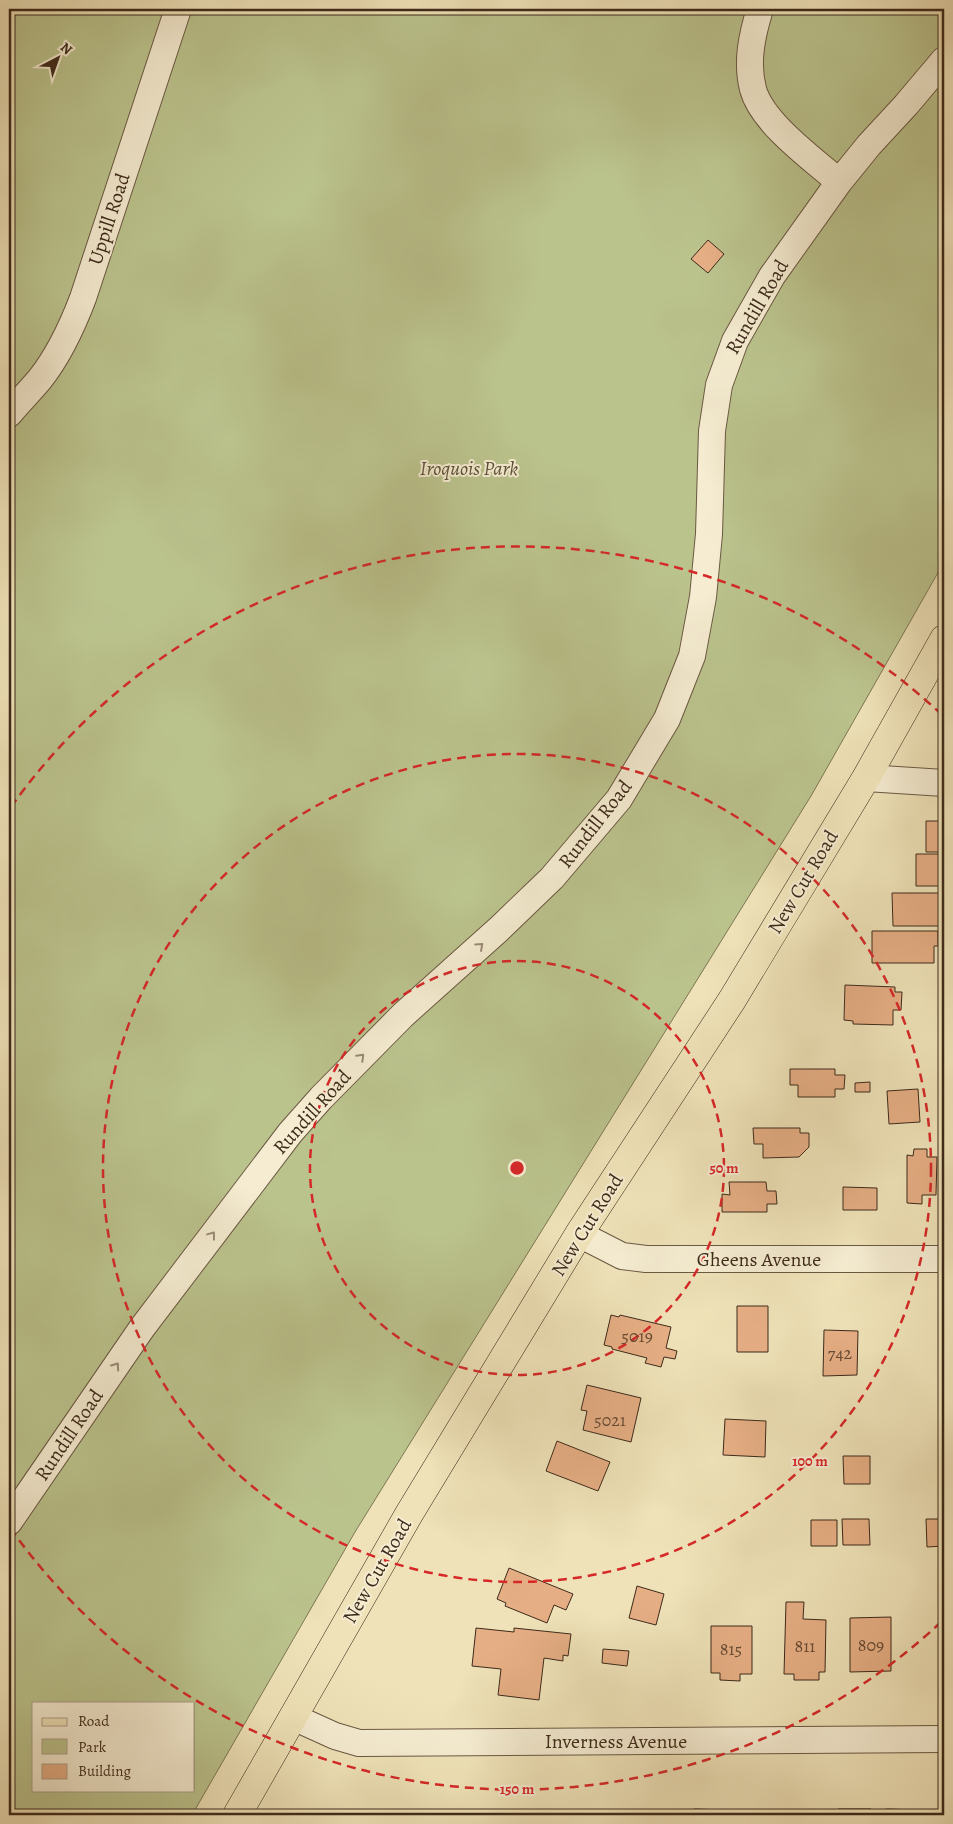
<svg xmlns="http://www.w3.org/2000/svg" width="953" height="1824" viewBox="0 0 953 1824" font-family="Alegreya,serif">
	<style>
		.green { fill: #bbc38d; stroke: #7c7654; fill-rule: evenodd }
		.building { fill: #e6ae84; stroke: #3d2a1b }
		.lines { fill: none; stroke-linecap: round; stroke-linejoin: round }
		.minor-casing { stroke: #6a5842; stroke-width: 28 }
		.primary-casing { stroke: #3d2a1b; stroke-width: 29 }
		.minor { stroke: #f5ecd1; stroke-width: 26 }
		.primary { stroke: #efe2b8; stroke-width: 28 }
		.oneway { stroke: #998b76 }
		.ring { fill: none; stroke: #d62828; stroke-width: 2.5; stroke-dasharray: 9 6 }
		.labels { text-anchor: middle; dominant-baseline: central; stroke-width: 4; stroke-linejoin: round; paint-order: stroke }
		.number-label { font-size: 18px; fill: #674b35 }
		.street-label { font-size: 20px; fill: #3d2a1b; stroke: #f5ecd1 }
		.park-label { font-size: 20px; font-style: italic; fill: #5c5038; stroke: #f5ecd1 }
		.centre { fill: #d62828; stroke: #f5ecd1; stroke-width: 2.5 }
		.ring-label { font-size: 15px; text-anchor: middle; font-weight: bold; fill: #d62828; stroke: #f5ecd1; stroke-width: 4; stroke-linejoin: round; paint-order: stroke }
	</style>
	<rect width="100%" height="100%" fill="#efe2b8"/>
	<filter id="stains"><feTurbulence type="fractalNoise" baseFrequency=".004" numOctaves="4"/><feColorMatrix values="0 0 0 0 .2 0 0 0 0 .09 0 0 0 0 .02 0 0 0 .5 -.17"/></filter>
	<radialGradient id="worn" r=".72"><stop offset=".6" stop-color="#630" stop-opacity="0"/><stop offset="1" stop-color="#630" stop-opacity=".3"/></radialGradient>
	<!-- green -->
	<path class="green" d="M9,9H944V562L811,796L355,1532L192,1815H9ZM34,1703H194V1790H34Z"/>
	<!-- building -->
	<path class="building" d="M708,240L724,254L708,273L691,259Z
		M926,821H944V852H926Z
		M916,854H944V886H916Z
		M892,893H944V926H893Z
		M872,931H938V946H934V963H872Z
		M845,985L895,987V992H902L901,1010H893V1025L853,1024V1021L844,1020Z
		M790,1069H835V1075H845L844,1089H835V1097H798V1085H790Z
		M870,1082V1092H855V1083Z
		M918,1089L920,1122L889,1124L887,1091Z
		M753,1128H800V1133H809V1147L799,1157L763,1158V1144H754Z
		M914,1149H927V1157H937L936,1195H922V1204L907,1203V1155L913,1156Z
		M729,1182H766L767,1191H776L777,1204H767V1212H722V1194L730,1195Z
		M843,1187L877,1188V1210H843Z
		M737,1306H768V1352H737Z
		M611,1315L619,1317L620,1315L671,1327L666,1348L677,1351L675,1359L664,1357L661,1367L645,1363L647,1358L612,1349V1347L604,1345Z
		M824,1330L858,1331L857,1375L823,1376Z
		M587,1385L641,1398L631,1442L583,1430L587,1411L581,1410Z
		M725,1419L766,1421L765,1457L723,1455Z
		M557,1441L610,1462L598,1491L546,1471Z
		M843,1456H870V1484H844Z
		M842,1519H869L870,1545H843Z
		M926,1519H944V1546L927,1547Z
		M811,1520H837V1546H811Z
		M509,1568L573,1594L566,1610L554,1605L547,1623L505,1606L506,1603L497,1599Z
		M637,1586L664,1594L656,1625L629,1618Z
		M786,1602H804L803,1619L826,1620L825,1672H819V1680H794V1674H784Z
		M891,1617V1671L850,1672V1618Z
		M711,1626H752V1674H740V1681L720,1680V1673H711Z
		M476,1628L514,1632V1628L571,1634L568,1656L563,1655V1661L544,1658L539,1700L498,1695L501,1669L472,1666Z
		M603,1649L629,1651L627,1666L602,1663Z
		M694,1809L727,1810V1815H694Z
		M838,1809H871V1815H838Z
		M886,1809L918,1810V1815H886Z
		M824,1810V1815H793V1811Z
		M935,1810H944V1815H935Z
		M454,1811V1815H386V1812Z
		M605,1811H636V1815H605Z
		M647,1811H682V1815H647Z
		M742,1811H775V1815H742Z"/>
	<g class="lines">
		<!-- minor casing -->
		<g class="minor-casing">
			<path id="minor" d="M760,9C752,35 746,62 753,89C762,123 813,159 839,182
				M9,414C19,402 30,391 40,379C59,355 72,327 83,298L178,9
				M866,778L944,783
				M579,1234L622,1256L646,1259H944
				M9,1522L142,1328L290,1133L321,1098L403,1015L499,929L552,878L619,799L667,719L692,656L703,597L709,534L712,431L719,385L735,341L772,276L839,182L869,145L906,105L944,60
				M293,1717L335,1736L359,1743L944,1739"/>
		</g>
		<!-- primary casing -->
		<g class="primary-casing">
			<path id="primary" d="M237,1815L409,1514L579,1234L732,1000L866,778L944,639"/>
		</g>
		<!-- minor -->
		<use href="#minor" class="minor"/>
		<!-- primary -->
		<use href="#primary" class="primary"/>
	</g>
	<!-- one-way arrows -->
	<defs><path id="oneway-chevron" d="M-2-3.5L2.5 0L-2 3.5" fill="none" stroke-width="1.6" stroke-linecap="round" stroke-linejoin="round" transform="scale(1.25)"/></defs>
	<g class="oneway">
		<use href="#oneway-chevron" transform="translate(480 946) rotate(-42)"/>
		<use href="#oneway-chevron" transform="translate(361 1057) rotate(-45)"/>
		<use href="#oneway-chevron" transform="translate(212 1235) rotate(-53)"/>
		<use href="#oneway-chevron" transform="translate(116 1366) rotate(-55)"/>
	</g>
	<!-- distance rings -->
	<g class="ring">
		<circle cx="517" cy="1168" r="207"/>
		<circle cx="517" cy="1168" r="414"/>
		<path d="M941 1622A621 621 0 0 1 11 1529M11 807A621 621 0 0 1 941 714"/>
	</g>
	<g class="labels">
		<!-- number labels -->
		<g class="number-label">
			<text x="637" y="1336">5019</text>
			<text x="840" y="1353">742</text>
			<text x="610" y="1420">5021</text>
			<text x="871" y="1645">809</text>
			<text x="805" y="1646">811</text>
			<text x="731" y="1649">815</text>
		</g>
		<!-- street labels -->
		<g class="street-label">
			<text transform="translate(109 219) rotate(-72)">Uppill Road</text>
			<text transform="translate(757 307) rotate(-60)">Rundill Road</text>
			<text transform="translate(595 824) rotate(-52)">Rundill Road</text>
			<text transform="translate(803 882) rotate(-59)">New Cut Road</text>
			<text transform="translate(312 1112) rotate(-48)">Rundill Road</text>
			<text transform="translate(587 1225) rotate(-58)">New Cut Road</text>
			<text x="759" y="1259">Gheens Avenue</text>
			<text transform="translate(69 1435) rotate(-56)">Rundill Road</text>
			<text transform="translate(377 1571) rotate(-60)">New Cut Road</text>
			<text x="616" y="1741">Inverness Avenue</text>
		</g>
		<!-- park labels -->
		<g class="park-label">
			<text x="469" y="468">Iroquois Park</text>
		</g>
	</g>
	<circle cx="517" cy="1168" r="8" class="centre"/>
	<g class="ring-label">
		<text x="724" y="1173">50 m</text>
		<text x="810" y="1466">100 m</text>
		<text x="517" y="1794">150 m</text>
	</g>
	<!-- margin -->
	<rect width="953" height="1824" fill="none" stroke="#efe2b8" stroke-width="30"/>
	<rect x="10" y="10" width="933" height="1804" fill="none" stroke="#3d2a1b" stroke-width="2.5"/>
	<rect x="15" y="15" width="923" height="1794" fill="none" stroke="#3d2a1b"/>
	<!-- legend -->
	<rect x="32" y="1702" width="162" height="90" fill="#f5ecd1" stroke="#ab9e88"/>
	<rect x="42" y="1718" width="25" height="8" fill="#efe2b8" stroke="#ab9e88"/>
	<text x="78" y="1726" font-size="15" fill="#3d2a1b">Road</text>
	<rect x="42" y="1739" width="25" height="15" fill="#bbc38d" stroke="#ab9e88"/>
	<text x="78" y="1752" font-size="15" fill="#3d2a1b">Park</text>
	<rect x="42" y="1764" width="25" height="15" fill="#e6ae84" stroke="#ab9e88"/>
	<text x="78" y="1776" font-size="15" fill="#3d2a1b">Building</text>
	<!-- north arrow -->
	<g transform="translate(58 58) rotate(41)" stroke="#f5ecd1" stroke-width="4" paint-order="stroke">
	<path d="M0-4L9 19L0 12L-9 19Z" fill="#3d2a1b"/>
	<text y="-8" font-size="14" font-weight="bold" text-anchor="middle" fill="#3d2a1b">N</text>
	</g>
	<rect width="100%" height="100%" filter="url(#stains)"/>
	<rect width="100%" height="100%" fill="url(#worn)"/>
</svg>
